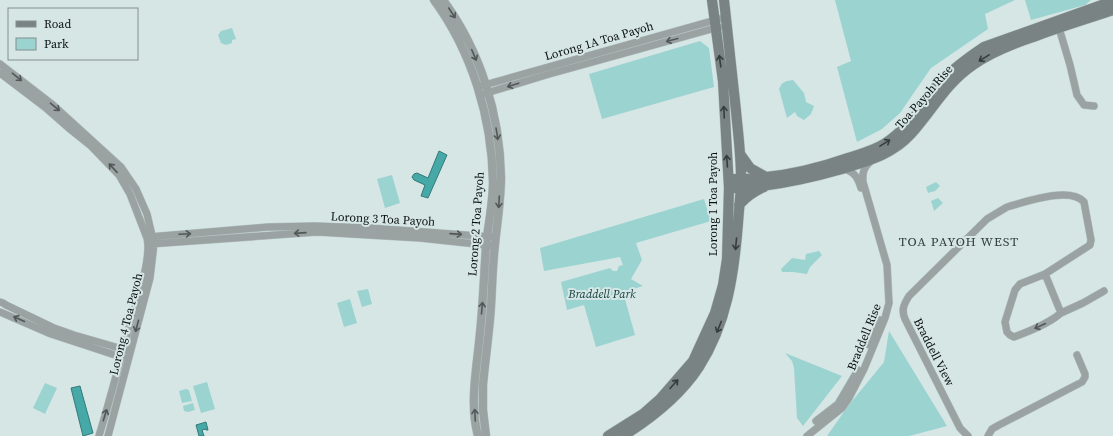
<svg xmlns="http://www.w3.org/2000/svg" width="1113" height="436" viewBox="0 0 1113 436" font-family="'Source Serif 4',serif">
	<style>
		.green { fill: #9bd3d1 }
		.water { fill: #46a8a7; stroke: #347a79 }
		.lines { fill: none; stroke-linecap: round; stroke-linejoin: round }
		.minor-casing { stroke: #b5c4c3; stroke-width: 8 }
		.tertiary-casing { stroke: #b5c4c3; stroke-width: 9 }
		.secondary-casing { stroke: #b5c4c3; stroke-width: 11 }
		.minor { stroke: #9ba2a2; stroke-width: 7 }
		.tertiary { stroke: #9ba2a2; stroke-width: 8 }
		.secondary { stroke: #798383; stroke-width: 10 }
		.oneway { stroke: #525858 }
		.oneway2 { stroke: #363d3d }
		.labels { text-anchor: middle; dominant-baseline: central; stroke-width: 4; stroke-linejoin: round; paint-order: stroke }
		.street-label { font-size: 12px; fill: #0a0f0f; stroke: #d5e6e5 }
		.park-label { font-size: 12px; font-style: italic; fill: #103e3d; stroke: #d5e6e5 }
		.neighbourhood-label { font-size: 13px; letter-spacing: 1px; fill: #334140; stroke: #d5e6e5 }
	</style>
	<rect width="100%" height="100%" fill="#d5e6e5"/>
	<!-- green -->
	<path class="green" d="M835,0H1015L985,14L988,29L931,68L900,113L882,129L857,142L837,67L851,61Z
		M1025,0H1091L1085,5L1031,20Z
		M232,28L236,39L232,40V43L226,45L221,43L218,35L221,31Z
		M700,41L709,48L714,87L602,119L589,74Z
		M793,80L804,93L806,102L814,106L811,114L804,120L797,116L795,112L787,118L779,89C782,82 785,81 793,80Z
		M392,175L400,203L385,208L377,179Z
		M936,182L940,186L935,191L928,193L926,187Z
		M938,198L943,203L934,211L931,201Z
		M704,199L711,221L636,243L642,260L631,279L643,286L623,292L635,335L596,347L584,305L567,310L561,282L610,268L613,271H617L619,266L623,265L620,257L544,271L540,248Z
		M819,251L822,255L810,267L807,274L793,272H782L781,269L792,258L805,260L806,254Z
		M368,289L372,304L362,307L357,291Z
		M350,299L357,323L344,327L337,303Z
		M889,331L947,426L909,436H827L848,406L884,362Z
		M785,353L842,376L803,426L797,418L794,368L792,361Z
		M207,382L215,409L201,413L193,386Z
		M45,383L57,388L45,414L33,408Z
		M186,389L189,390L192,401L182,403L179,391Z
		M193,403L195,410L188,412L184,411L183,406Z"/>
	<!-- water -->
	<path class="water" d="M439,151L447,155L428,198L421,196L425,185L414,180L412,177L414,174L417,173L428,178Z
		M80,386L93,433L83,436L71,388Z
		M206,422L208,430H206V429L202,430L204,436H199L196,425Z"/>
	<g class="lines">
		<!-- minor casing -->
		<g class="minor-casing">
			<path id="minor" d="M1059,28L1070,65L1077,95L1084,105L1094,106
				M0,64L53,105L121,167L136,189L147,214L154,244L150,278L108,436
				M0,73L46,108L71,130L91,146L119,175L130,194L147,238C152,258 136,304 130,324C120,362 110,399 99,436
				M481,86L726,17
				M480,95L546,75L719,27
				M844,169C854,171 858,178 861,188
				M149,237L268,227L315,226L371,228L492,237
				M150,244L317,232L420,238L495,246
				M0,302L3,303L6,305L54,328L74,335L126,350
				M0,312L51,334L124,358
				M1061,313L1083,303L1104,291
				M869,345L880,320
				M816,421L838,404L858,370
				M807,436L842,408L849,398L864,369L885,318L889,303L887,265L863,182C862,172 864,167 871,161
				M968,436L960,428L905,319C901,310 904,304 909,296L987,219L1007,207C1025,202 1070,186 1084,202L1091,240L1090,245L1045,274L1020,284L1015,290L1005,322L1007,332L1010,335L1014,337C1030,331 1048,324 1061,313L1045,274
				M988,436L992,429L999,425L1082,382L1085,377V374L1077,355"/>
		</g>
		<!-- tertiary casing -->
		<g class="tertiary-casing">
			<path id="tertiary" d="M434,0C472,52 492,118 493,182C493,203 488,225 486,246C484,275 483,304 480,333C477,367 469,403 478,436
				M443,0C480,50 500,114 501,177C501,203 496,229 494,255C492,276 492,298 490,319C488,341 485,363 483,385V410L486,436"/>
		</g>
		<!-- secondary casing -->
		<g class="secondary-casing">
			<path id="secondary" d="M740,154L750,168L766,177
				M734,179C773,179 811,171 848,158C860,154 873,151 884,144C894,138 902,130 910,122C919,113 925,100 933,90C947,73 966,59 984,47L1113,1
				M735,188C771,187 807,179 842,169C867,161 892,155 911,134C932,111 946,83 973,65C991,52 1012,44 1033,37C1059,27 1086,19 1113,10
				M739,205C746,197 754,191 764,187
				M608,436L643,414L660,399L693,361L715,313L723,285L727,259L729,188L723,81L712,0
				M623,436C652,418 680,396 699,367C727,323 734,275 738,223C739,208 741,193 741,178C741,155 738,133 736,111C732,74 728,37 724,0"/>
		</g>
		<!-- minor -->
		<use href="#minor" class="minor"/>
		<!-- tertiary -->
		<use href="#tertiary" class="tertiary"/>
		<!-- secondary -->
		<use href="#secondary" class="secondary"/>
	</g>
	<!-- one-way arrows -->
	<defs><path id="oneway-shaft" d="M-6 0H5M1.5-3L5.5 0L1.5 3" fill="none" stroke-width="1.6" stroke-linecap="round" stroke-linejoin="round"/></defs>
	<g class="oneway">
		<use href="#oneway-shaft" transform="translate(452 13) rotate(57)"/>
		<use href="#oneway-shaft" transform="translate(672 40) rotate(165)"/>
		<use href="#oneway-shaft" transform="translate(474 55) rotate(67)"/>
		<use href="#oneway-shaft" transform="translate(17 77) rotate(39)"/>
		<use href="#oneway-shaft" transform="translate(513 85) rotate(162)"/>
		<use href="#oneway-shaft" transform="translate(55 107) rotate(40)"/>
		<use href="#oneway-shaft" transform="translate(497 134) rotate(81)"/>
		<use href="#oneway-shaft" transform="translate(113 168) rotate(-133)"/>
		<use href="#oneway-shaft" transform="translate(499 202) rotate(93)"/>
		<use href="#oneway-shaft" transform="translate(300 233) rotate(176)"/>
		<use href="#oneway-shaft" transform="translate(185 234) rotate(-3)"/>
		<use href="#oneway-shaft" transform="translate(456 234) rotate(4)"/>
		<use href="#oneway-shaft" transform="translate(482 308) rotate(-85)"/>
		<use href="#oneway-shaft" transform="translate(19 319) rotate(-156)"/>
		<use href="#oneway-shaft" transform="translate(137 326) rotate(105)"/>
		<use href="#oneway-shaft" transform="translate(1040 326) rotate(155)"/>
		<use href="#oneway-shaft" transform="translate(105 415) rotate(-73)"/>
		<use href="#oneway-shaft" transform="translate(475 415) rotate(-93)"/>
	</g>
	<g class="oneway2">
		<use href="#oneway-shaft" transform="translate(984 58) rotate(149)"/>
		<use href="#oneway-shaft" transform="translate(720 61) rotate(-98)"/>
		<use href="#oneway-shaft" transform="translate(724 112) rotate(-93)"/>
		<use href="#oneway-shaft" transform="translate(885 143) rotate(-32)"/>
		<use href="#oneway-shaft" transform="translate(727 161) rotate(-94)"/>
		<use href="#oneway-shaft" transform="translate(736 244) rotate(95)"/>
		<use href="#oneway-shaft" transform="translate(719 327) rotate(112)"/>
		<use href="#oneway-shaft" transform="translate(674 384) rotate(-48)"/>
	</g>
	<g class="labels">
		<!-- street labels -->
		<g class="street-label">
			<text transform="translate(599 41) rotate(-16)">Lorong 1A Toa Payoh</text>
			<text transform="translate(924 97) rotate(-49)">Toa Payoh Rise</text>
			<text transform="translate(713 204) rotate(-90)">Lorong 1 Toa Payoh</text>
			<text transform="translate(383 219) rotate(3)">Lorong 3 Toa Payoh</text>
			<text transform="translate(476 224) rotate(-86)">Lorong 2 Toa Payoh</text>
			<text transform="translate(126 324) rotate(-76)">Lorong 4 Toa Payoh</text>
			<text transform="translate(864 337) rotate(-68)">Braddell Rise</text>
			<text transform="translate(934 352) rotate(63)">Braddell View</text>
		</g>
		<!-- park labels -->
		<g class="park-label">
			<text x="602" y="294">Braddell Park</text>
		</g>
		<!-- neighbourhood labels -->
		<g class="neighbourhood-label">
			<text x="959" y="241">TOA PAYOH WEST</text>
		</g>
	</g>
	<!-- legend -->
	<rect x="8" y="8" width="130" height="52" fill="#d5e6e5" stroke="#84908f"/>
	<rect x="16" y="21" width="20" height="6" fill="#798383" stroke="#84908f"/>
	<text x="44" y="28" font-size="12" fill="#0a0f0f">Road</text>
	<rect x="16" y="38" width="20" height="12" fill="#9bd3d1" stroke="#84908f"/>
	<text x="44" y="48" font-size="12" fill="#0a0f0f">Park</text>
</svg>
